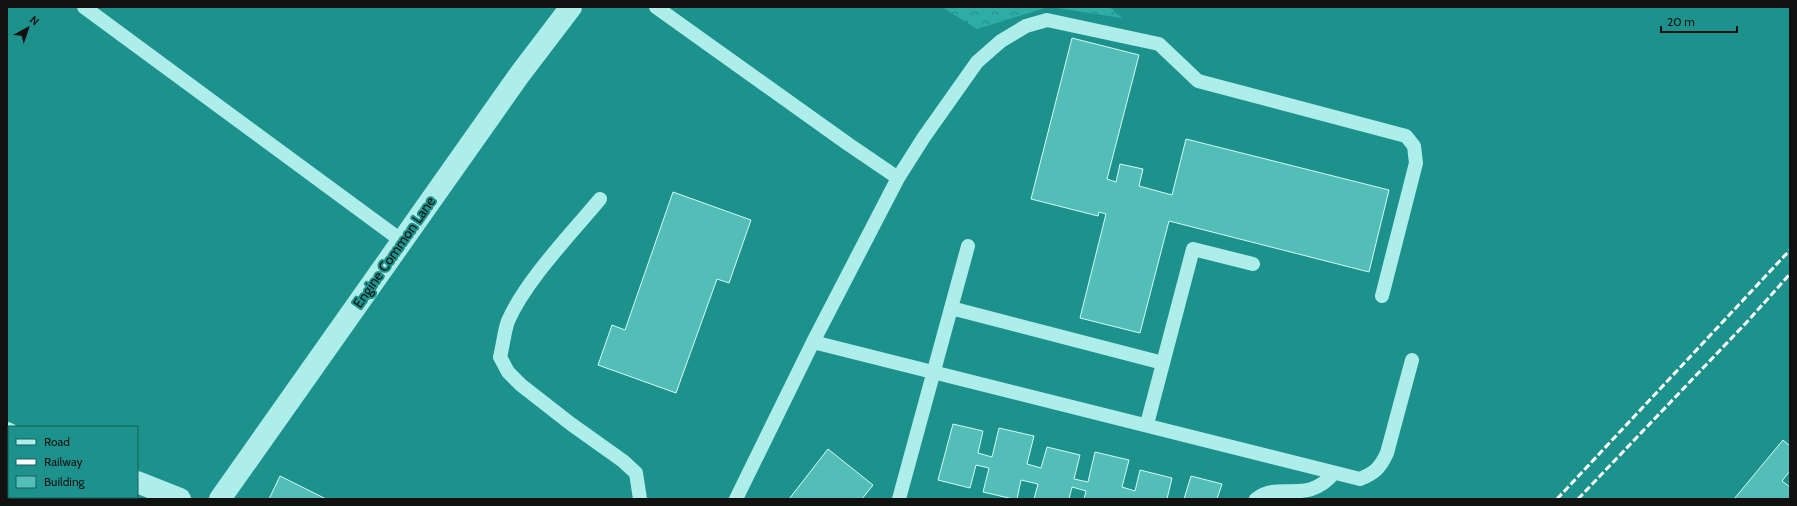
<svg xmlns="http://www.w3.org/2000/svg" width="1797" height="506" viewBox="0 0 1797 506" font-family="Cabin,sans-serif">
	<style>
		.forest { fill: url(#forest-crowns) }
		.building { fill: #53bdb8; stroke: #d4faf7 }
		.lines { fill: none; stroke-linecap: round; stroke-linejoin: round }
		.service { stroke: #aeeeea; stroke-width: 14 }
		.minor { stroke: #aeeeea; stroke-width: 22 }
		.rail { stroke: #fff; stroke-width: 3; stroke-dasharray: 7 3; stroke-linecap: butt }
		.labels { text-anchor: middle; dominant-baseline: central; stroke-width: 4; stroke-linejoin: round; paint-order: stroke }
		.street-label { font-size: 14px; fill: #111; stroke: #1d928c }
	</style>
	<defs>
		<pattern id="forest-crowns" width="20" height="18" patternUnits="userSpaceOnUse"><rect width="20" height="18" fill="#2eada5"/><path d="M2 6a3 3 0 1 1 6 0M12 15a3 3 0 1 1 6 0" fill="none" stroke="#268b85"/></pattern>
	</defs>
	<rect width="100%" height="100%" fill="#1d928c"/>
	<!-- forest -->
	<path class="forest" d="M942,7H1048L977,29Z
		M1051,7H1110L1122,18H1121Z"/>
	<!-- building -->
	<path class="building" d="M1072,38L1139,55L1107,179L1116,182L1120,164L1143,169L1139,186L1172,195L1186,139L1389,190L1369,272L1169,221L1140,333L1080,318L1106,214L1099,212L1098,216L1031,199Z
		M673,192L751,220L729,283L717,279L676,393L598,365L612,325L625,330Z
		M953,424L983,431L978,453L992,457L999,428L1034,436L1027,464L1041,468L1047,447L1080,455L1074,479L1088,482L1095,452L1129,460L1122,487L1135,491L1140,470L1172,478L1167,499H1084L1086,491L1072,487L1069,499H1034L1038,484L1021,480L1017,499H1013L983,492L989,468L976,465L970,488L938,480Z
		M1783,440L1790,446V471L1782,481L1790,487V499H1734Z
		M828,449L873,485L862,499H789Z
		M280,476L326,499H269Z
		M1191,476L1222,484L1217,499H1184Z
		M7,489L9,490V497H18V499H7Z"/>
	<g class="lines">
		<!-- service -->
		<path class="service" d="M84,7L402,241
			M656,7L848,144L898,178
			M600,199C571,234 526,280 508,321C504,332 503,346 500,357L508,372L521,385L571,424L623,461L636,473L640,499
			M951,308L1163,363
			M813,342L1360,479C1375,473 1380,468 1387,453L1412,360
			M1147,424L1193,249L1253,264
			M38,499L39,497
			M736,499L813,342L898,178L924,137L977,62L1001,41L1026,26L1047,20L1159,44L1198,81L1406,136L1414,146L1416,163L1382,296
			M899,499L968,246
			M1256,499C1281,480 1306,506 1334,473"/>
		<!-- minor -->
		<path class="minor" d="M7,433L9,434
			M137,482L180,499
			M220,499L520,74L571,7"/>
		<!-- rail -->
		<path class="rail" d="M1557,499L1790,250
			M1578,499L1746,323L1790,274"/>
	</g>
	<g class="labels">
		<!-- street labels -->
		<g class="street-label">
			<text transform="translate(394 252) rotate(-55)">Engine Common Lane</text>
		</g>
	</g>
	<!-- border -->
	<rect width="1797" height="506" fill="none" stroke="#111111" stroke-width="16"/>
	<!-- legend -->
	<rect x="8" y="426" width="130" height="72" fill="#1d928c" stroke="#185e5b"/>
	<rect x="16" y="439" width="20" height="6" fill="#aeeeea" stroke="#185e5b"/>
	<text x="44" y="446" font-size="12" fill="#111111">Road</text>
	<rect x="16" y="459" width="20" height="6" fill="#ffffff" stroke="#185e5b"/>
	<text x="44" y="466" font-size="12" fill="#111111">Railway</text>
	<rect x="16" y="476" width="20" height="12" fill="#53bdb8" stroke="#185e5b"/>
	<text x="44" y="486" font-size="12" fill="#111111">Building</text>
	<!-- north arrow -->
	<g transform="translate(28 28) rotate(40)" stroke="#1d928c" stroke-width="3" paint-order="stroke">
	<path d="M0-3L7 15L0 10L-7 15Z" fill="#111111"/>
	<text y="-6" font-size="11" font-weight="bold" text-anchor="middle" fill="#111111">N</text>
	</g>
	<!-- scale -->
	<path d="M1661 26v6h76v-6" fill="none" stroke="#111111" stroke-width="2"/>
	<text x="1667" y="26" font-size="12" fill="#111111" stroke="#1d928c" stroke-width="3" paint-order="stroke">20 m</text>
</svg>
